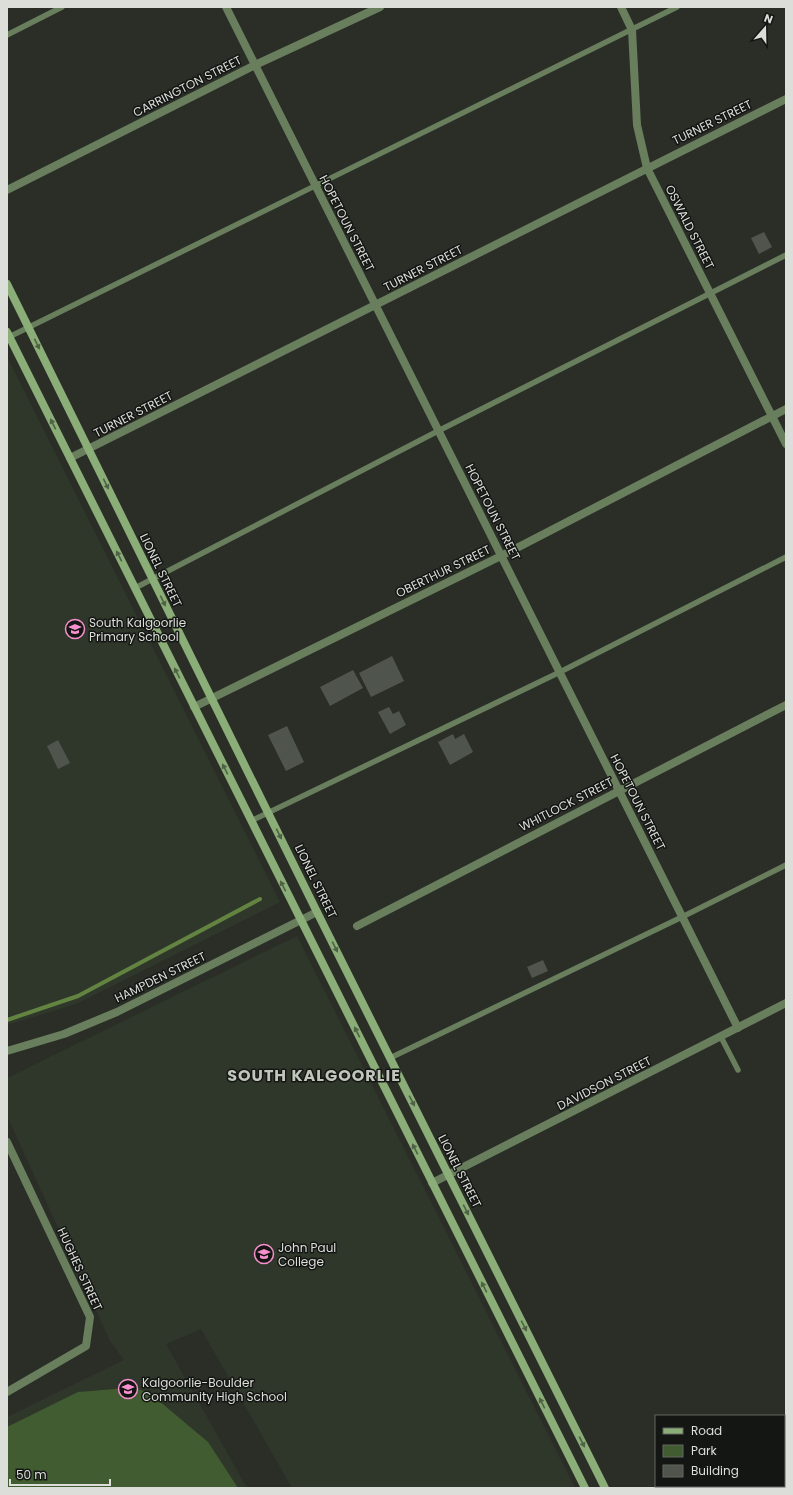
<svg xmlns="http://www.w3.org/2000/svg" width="793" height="1495" viewBox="0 0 793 1495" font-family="Poppins,sans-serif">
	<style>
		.built { fill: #2f372b }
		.green { fill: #415c30 }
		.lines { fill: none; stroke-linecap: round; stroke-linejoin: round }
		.stream { stroke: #638441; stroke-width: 4 }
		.building { fill: #4f544c }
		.lane { stroke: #697e5d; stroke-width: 5.5 }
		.street { stroke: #697e5d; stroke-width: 8 }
		.secondary { stroke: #8bad77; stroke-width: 8 }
		.oneway { fill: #506245 }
		.labels { text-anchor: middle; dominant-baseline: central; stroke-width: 3; stroke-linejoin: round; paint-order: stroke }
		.street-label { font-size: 12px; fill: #dbded9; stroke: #141613 }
		.poi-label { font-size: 12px; fill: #dbded9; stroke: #141613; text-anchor: start }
		.district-label { font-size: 16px; font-weight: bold; letter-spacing: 1px; fill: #c0c6bc; stroke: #141613 }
	</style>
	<rect width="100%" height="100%" fill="#2a2e27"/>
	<!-- built -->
	<path class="built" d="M7,357L280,902L76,1004L7,1025Z
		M297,936L575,1488H292L201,1329L166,1344L247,1488H7V1417L124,1360L110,1341L7,1116V1078Z"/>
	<!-- green -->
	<path class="green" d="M128,1388L141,1390L152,1395L208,1442L238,1488H7V1427L78,1392Z"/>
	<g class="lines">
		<!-- stream -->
		<path class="stream" d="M7,1020L78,996L260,899"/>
	</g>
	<!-- building -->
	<path class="building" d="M764,232L772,247L759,254L751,238Z
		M392,656L404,681L371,697L359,673Z
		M353,670L363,688L330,706L320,687Z
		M389,707L393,714L399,711L406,725L390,734L378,712Z
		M287,726L304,762L286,771L268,735Z
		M453,734L455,739L464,734L473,752L450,765L438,742Z
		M58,740L70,763L58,769L47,746Z
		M543,960L548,971L532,978L527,967Z"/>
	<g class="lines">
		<!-- lane -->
		<path class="lane" d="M7,35L62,7
			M9,337L677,7
			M135,588L438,431L786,255
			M251,821L560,672L786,557
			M721,1037L738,1070
			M390,1058L682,917L786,865
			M784,1459L786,1458
			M718,1488L723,1486"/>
		<!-- street -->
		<path class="street" d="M226,7L738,1028
			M621,7L632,30L637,125L647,168L786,444
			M7,190L255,65L380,7
			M70,458L786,99
			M194,707L501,556L786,409
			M357,926L786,705
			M7,1051L64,1034L117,1012L317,912
			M7,1142L90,1317L86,1346L7,1392
			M432,1183L786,1003"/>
		<!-- secondary -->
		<path class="secondary" d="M7,284L317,912L605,1488
			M7,332L585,1488"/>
	</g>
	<!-- one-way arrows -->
	<defs><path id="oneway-solid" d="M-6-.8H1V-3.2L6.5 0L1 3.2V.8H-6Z"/></defs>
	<g class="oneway">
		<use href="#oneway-solid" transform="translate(37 344) rotate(64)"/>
		<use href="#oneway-solid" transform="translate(53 424) rotate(-117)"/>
		<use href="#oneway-solid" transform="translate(106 484) rotate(64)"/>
		<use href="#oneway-solid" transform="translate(119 556) rotate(-117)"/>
		<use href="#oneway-solid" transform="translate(163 601) rotate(64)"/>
		<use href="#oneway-solid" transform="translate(177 673) rotate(-117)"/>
		<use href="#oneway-solid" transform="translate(225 769) rotate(-117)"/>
		<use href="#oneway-solid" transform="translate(279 834) rotate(64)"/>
		<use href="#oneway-solid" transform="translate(283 886) rotate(-117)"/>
		<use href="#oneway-solid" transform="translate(335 947) rotate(63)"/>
		<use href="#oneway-solid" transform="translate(357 1032) rotate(-117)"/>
		<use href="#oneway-solid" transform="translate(412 1101) rotate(63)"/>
		<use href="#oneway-solid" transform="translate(415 1149) rotate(-117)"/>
		<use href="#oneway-solid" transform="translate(466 1210) rotate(63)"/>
		<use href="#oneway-solid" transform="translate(484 1287) rotate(-117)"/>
		<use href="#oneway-solid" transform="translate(524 1326) rotate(63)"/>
		<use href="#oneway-solid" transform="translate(542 1403) rotate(-117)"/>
		<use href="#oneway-solid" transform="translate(582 1442) rotate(63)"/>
	</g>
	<!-- icons -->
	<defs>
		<g id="school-ring" transform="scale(1)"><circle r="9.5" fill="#141613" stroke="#f790cd" stroke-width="1.5"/><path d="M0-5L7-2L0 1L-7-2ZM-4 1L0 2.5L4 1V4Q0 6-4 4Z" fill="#f790cd"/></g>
	</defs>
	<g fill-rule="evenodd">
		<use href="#school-ring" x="75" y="629"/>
		<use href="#school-ring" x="264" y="1254"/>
		<use href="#school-ring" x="128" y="1389"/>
	</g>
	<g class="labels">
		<!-- street labels -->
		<g class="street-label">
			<text transform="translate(187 86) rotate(-27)">CARRINGTON STREET</text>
			<text transform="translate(712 122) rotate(-26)">TURNER STREET</text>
			<text transform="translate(347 223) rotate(63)">HOPETOUN STREET</text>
			<text transform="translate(690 227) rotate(63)">OSWALD STREET</text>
			<text transform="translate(423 268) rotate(-27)">TURNER STREET</text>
			<text transform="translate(133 414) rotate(-27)">TURNER STREET</text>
			<text transform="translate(493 512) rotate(63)">HOPETOUN STREET</text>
			<text transform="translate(161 570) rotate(64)">LIONEL STREET</text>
			<text transform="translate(443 571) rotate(-26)">OBERTHUR STREET</text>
			<text transform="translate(638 802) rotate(63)">HOPETOUN STREET</text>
			<text transform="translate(566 804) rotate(-27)">WHITLOCK STREET</text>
			<text transform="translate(316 881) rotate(64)">LIONEL STREET</text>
			<text transform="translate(160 977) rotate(-26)">HAMPDEN STREET</text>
			<text transform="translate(604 1083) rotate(-27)">DAVIDSON STREET</text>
			<text transform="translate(460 1171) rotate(63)">LIONEL STREET</text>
			<text transform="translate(80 1269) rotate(65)">HUGHES STREET</text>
		</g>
		<!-- poi labels -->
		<g class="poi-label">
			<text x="89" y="622">South Kalgoorlie<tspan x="89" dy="14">Primary School</tspan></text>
			<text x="278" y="1247">John Paul<tspan x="278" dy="14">College</tspan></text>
			<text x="142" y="1382">Kalgoorlie-Boulder<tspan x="142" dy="14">Community High School</tspan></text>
		</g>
		<!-- district labels -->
		<g class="district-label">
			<text x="314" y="1075">SOUTH KALGOORLIE</text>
		</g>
	</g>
	<!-- border -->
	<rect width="793" height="1495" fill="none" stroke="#dbded9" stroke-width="16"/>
	<!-- legend -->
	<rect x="655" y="1415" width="130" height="72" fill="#141613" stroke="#646662"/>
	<rect x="663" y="1428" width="20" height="6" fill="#8bad77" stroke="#646662"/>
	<text x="691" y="1435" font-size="12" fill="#dbded9">Road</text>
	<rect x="663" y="1445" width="20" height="12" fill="#415c30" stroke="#646662"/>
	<text x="691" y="1455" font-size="12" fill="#dbded9">Park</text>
	<rect x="663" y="1465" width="20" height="12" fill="#4f544c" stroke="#646662"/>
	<text x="691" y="1475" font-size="12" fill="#dbded9">Building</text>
	<!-- north arrow -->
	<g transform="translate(765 28) rotate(20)" stroke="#141613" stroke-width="3" paint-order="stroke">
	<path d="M0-3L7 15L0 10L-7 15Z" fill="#dbded9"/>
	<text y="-6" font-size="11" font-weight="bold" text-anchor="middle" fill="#dbded9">N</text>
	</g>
	<!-- scale -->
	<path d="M10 1479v6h100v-6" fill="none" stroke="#dbded9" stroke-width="2"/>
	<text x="16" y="1479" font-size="12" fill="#dbded9" stroke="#141613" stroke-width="3" paint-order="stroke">50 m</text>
</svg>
